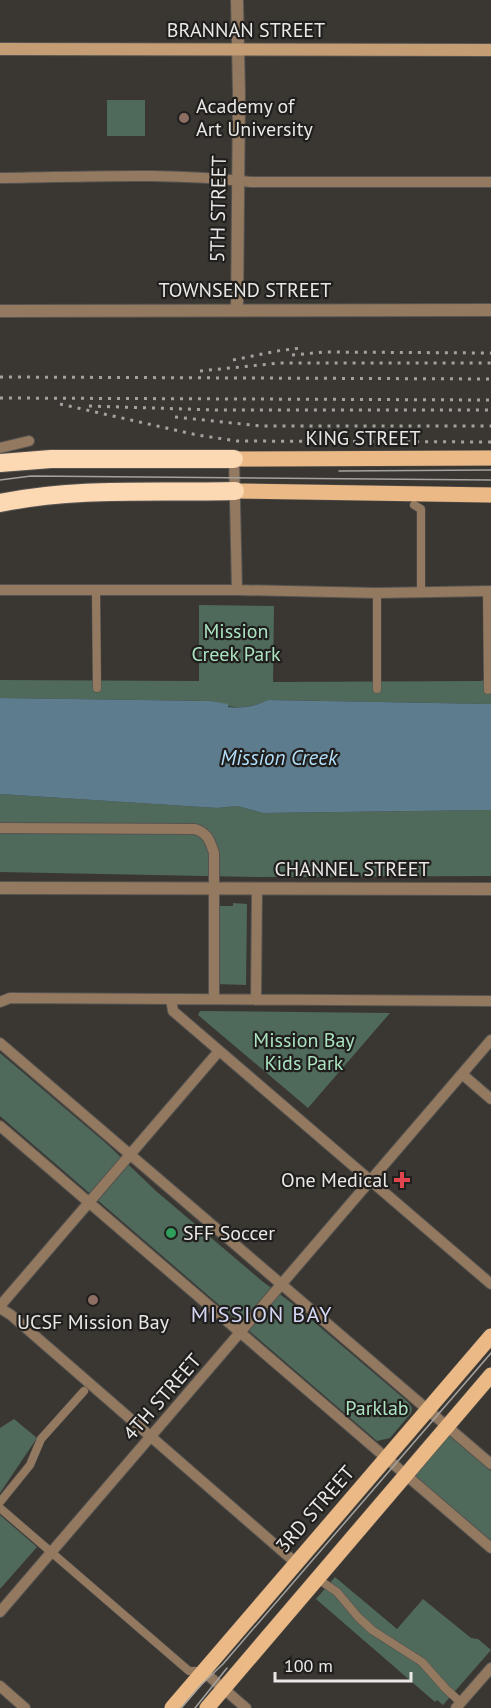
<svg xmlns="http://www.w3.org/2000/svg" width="491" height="1708" viewBox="0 0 491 1708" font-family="'PT Sans',sans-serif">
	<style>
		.green { fill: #4f6a5a }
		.water { fill: #5d7c8e }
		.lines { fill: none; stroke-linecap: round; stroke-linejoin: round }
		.pedestrian-casing { stroke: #565350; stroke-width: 9 }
		.minor-casing { stroke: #565350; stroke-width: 12 }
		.tertiary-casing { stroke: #565350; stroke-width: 14 }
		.secondary-casing { stroke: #565350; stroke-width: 14 }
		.primary-casing { stroke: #565350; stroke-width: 16 }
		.motorway-casing { stroke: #565350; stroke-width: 20 }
		.pedestrian { stroke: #927960; stroke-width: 8 }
		.minor { stroke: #927960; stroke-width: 10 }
		.tertiary { stroke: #927960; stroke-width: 12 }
		.secondary { stroke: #c49d75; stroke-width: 12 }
		.primary { stroke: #ebb985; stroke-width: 15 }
		.motorway { stroke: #fcd8b3; stroke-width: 18 }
		.tram { stroke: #a4a29f; stroke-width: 1.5 }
		.rail { stroke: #a4a29f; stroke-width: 3; stroke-dasharray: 3 6; stroke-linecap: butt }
		.education-dot { fill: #8d6e63; stroke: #201f1d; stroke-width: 2 }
		.health-dot { fill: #e0444e; stroke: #201f1d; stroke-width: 2 }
		.leisure-dot { fill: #2e9e5b; stroke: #201f1d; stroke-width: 2 }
		.labels { text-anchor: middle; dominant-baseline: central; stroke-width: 4.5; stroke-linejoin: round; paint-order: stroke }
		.street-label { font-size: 20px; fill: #eae8e6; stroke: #201f1d }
		.poi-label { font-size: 20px; fill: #eae8e6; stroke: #201f1d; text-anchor: start }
		.park-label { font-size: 20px; fill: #ace4c2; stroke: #201f1d }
		.water-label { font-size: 21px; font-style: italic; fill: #b1def9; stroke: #201f1d }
		.quarter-label { font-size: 22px; letter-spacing: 1.5px; fill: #d4d7f4; stroke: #201f1d }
	</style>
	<rect width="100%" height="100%" fill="#3a3733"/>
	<!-- green -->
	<path class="green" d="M107,100H145V136H107Z
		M199,605L274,606L273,682L480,681L491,679V704L270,700C245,710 234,709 210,701L0,698V680L199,681Z
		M0,794L217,808L237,806L263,813L491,810V876L259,877L0,872Z
		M233,903L247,904L246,985L217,984L218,906H233Z
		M200,1011L390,1013L308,1108L198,1015Z
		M0,1053L107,1144L156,1191L262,1281L293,1304L408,1402L412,1408L411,1413L390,1438L377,1441L0,1116Z
		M14,1419L37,1438L0,1493V1428Z
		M448,1434L491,1471V1542L413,1475Z
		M0,1515L37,1547L0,1589Z
		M335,1577L397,1629L423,1599L471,1638L478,1639L491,1650L443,1705L437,1700L435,1702L316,1599Z"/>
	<!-- water -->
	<path class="water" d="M0,698L210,701L228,704V707C244,709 255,706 269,700L491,704V810L263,813L237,806L217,808L0,794Z"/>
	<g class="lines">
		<!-- pedestrian casing -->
		<g class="pedestrian-casing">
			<path id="pedestrian" d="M414,505L421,509V591
				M96,590L97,688
				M487,591L488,690
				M377,689V593
				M0,1502L30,1465L41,1439L84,1391
				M0,1508L189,1671H202
				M318,1579L337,1592L358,1617L372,1630L422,1662L446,1689L457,1699"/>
		</g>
		<!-- minor casing -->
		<g class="minor-casing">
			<path id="minor" d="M0,178C84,177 168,172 251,182H491
				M0,448L29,441
				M234,459L237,590
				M0,590H237L377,593L491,591
				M0,828L195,829C208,833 210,841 214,853V999
				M171,999L173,1011L491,1284
				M256,1000L257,888
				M0,1002L10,998L491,1001
				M0,1043L491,1464
				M462,1074L491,1099
				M0,1126L491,1548
				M0,1306L219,1051
				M0,1308L11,1315L296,1563
				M0,1612L491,1040
				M203,1671L246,1708
				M0,1686L25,1708
				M456,1708L491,1668"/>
		</g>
		<!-- tertiary casing -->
		<g class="tertiary-casing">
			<path id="tertiary" d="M237,0L239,93L237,310
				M0,311L491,310
				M0,888L491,889"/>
		</g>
		<!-- secondary casing -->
		<g class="secondary-casing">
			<path id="secondary" d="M0,49L491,50"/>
		</g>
		<!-- primary casing -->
		<g class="primary-casing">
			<path id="primary" d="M234,459L491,458
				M235,491L491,495
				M172,1708L491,1336
				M207,1708L491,1375"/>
		</g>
		<!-- motorway casing -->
		<g class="motorway-casing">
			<path id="motorway" d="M0,463L51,459H234
				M0,503C78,487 157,493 235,491"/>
		</g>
		<!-- pedestrian -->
		<use href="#pedestrian" class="pedestrian"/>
		<!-- minor -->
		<use href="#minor" class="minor"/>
		<!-- tertiary -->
		<use href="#tertiary" class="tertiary"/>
		<!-- secondary -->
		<use href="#secondary" class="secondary"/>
		<!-- primary -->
		<use href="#primary" class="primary"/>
		<!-- motorway -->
		<use href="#motorway" class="motorway"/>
		<!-- tram -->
		<path class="tram" d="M339,471L491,470
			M0,480L31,476L491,480
			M181,1708L201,1685L223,1664L491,1353
			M195,1708L227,1668"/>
		<!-- rail -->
		<path class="rail" d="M292,355L325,352L491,353
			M233,360L277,351L301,348
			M200,371L280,363H491
			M0,377L491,379
			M0,398L491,400
			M60,404L197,435L237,441L491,442
			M89,406L216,410H491
			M175,417L261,426H491"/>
	</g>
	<!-- markers -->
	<g class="education-dot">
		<circle cx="184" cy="118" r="6"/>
		<circle cx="93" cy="1300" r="6"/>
	</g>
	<path class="health-dot" d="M399 1171h6v6h6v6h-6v6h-6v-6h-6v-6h6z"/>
	<circle class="leisure-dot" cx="171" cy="1233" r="6"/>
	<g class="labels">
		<!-- street labels -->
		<g class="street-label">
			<text x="246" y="30">BRANNAN STREET</text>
			<text transform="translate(218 209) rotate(-89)">5TH STREET</text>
			<text x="245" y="290">TOWNSEND STREET</text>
			<text x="363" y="438">KING STREET</text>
			<text x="352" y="869">CHANNEL STREET</text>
			<text transform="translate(162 1397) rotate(-49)">4TH STREET</text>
			<text transform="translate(315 1509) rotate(-49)">3RD STREET</text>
		</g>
		<!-- poi labels -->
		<g class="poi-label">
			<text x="196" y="106">Academy of<tspan x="196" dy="23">Art University</tspan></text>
			<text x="388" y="1180" text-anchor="end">One Medical</text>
			<text x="183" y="1233">SFF Soccer</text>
			<text x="93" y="1322" text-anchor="middle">UCSF Mission Bay</text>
		</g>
		<!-- park labels -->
		<g class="park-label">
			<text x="236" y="631">Mission<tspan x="236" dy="23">Creek Park</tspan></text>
			<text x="304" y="1040">Mission Bay<tspan x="304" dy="23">Kids Park</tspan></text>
			<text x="377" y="1408">Parklab</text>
		</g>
		<!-- water labels -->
		<g class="water-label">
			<text x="279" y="757">Mission Creek</text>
		</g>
		<!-- quarter labels -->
		<g class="quarter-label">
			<text x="262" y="1314">MISSION BAY</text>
		</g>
	</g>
	<!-- scale -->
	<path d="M275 1672v9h136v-9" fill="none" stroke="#eae8e6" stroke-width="3"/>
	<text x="284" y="1672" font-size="18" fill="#eae8e6" stroke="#201f1d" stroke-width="4.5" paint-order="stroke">100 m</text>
</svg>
